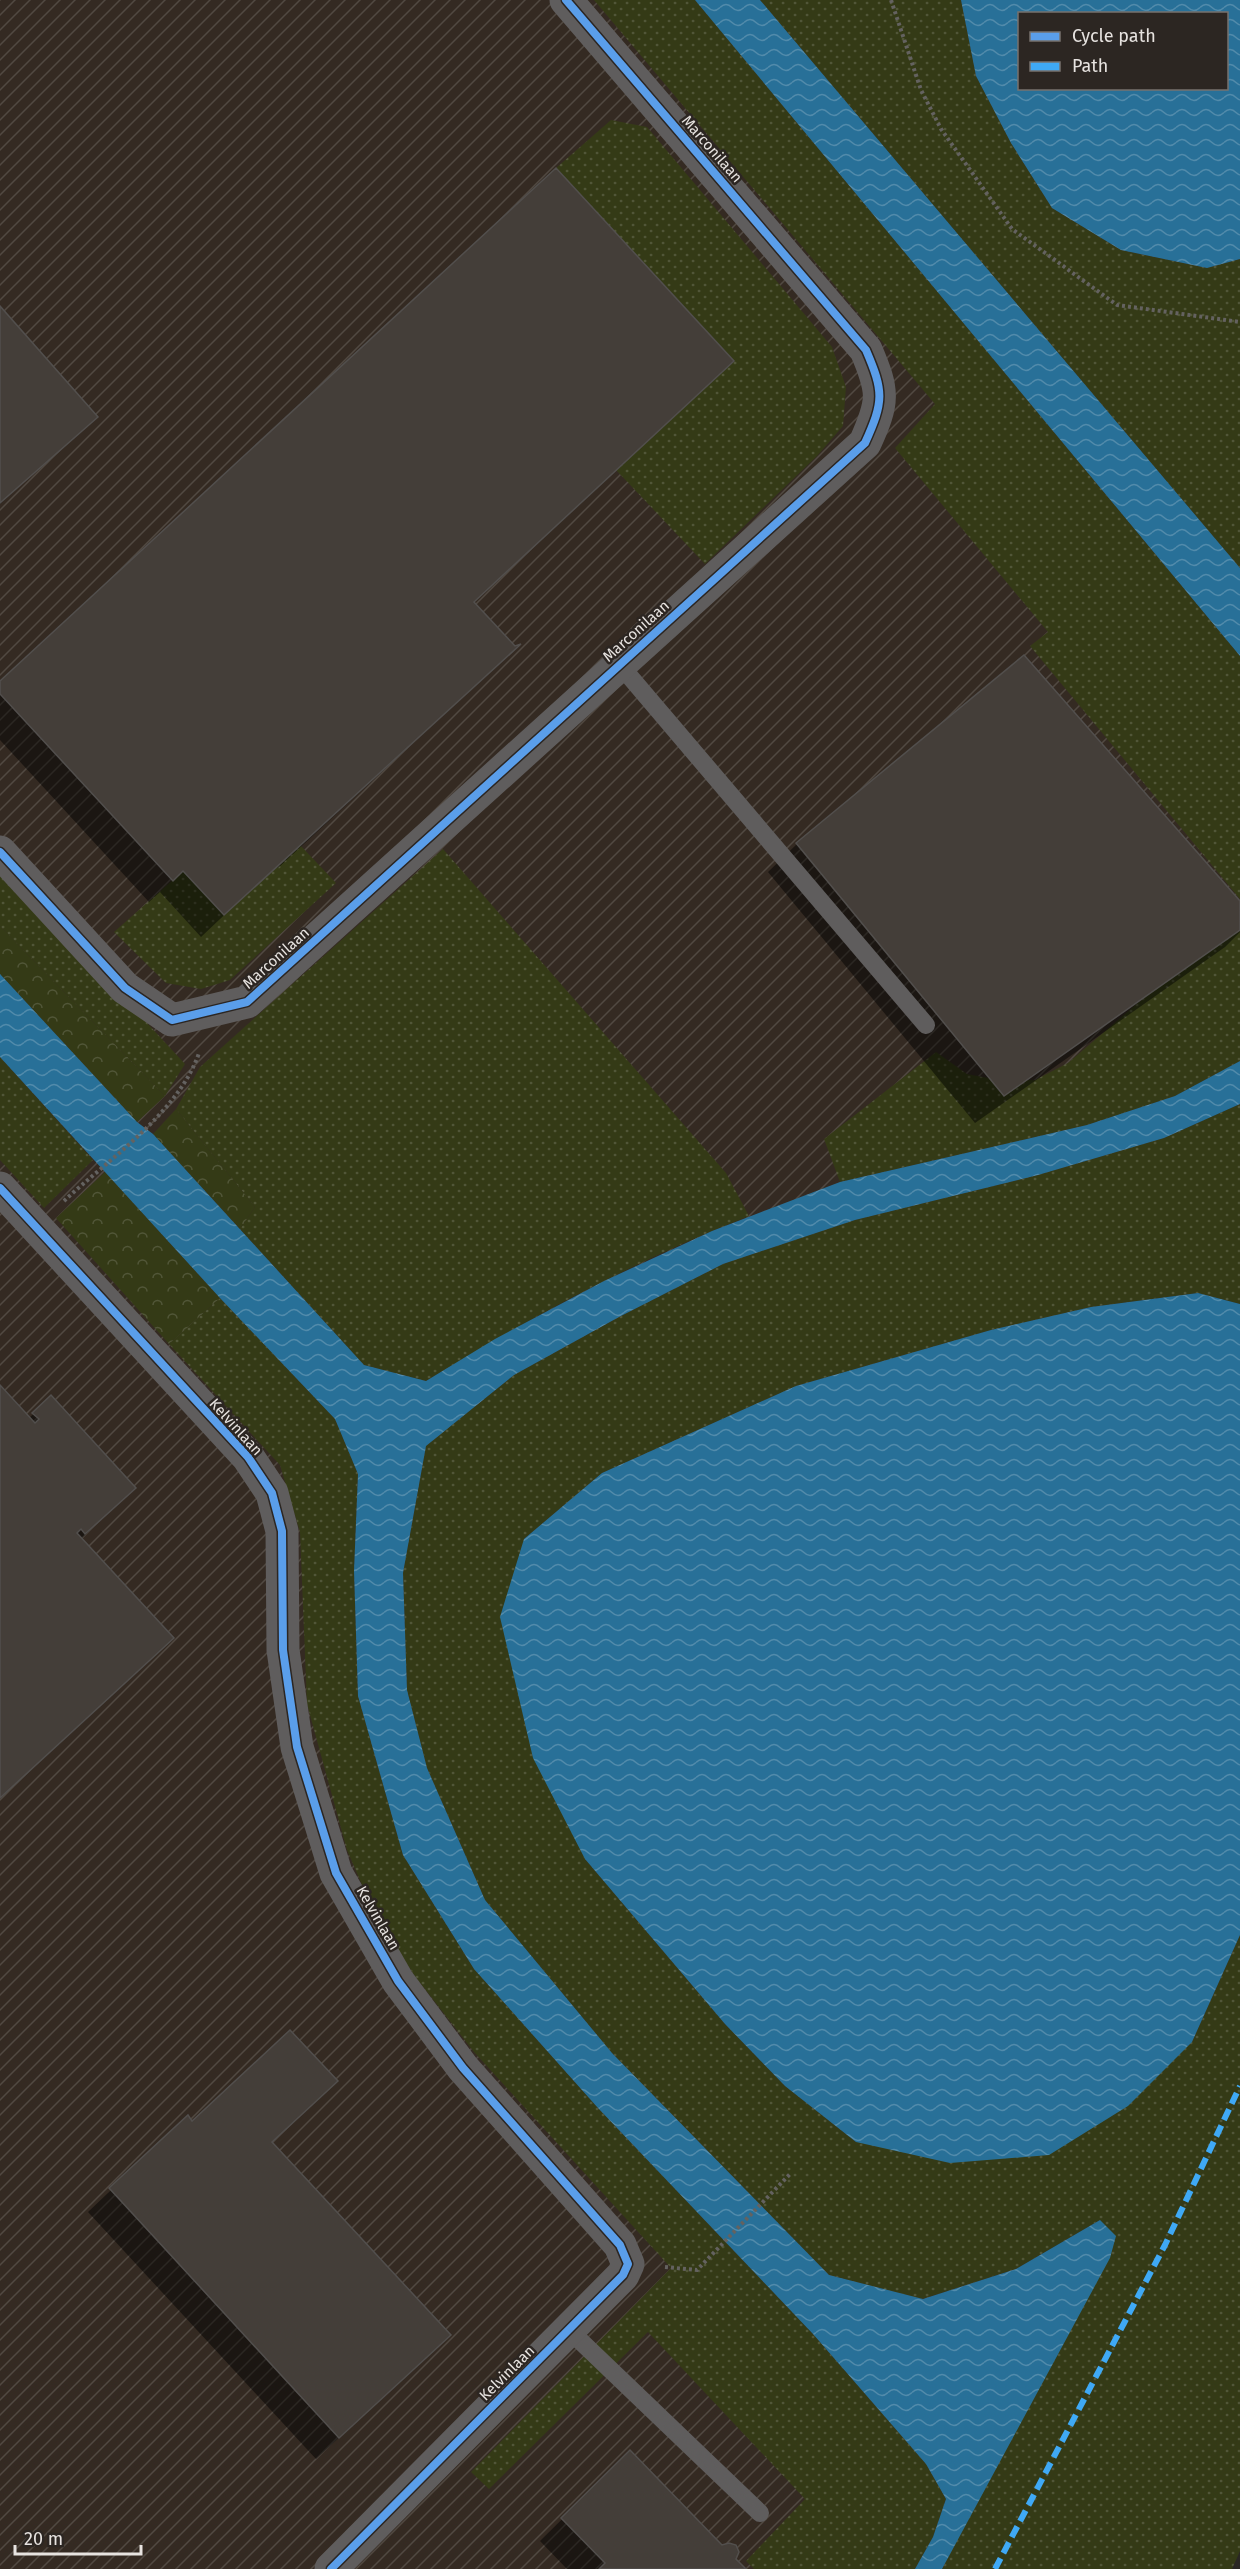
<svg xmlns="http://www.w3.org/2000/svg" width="1240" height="2569" viewBox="0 0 1240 2569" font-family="'Fira Sans',sans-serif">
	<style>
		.industrial { fill: url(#industrial-furrows); fill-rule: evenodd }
		.grass { fill: url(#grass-dots) }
		.forest { fill: url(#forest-crowns) }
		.water { fill: url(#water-waves); fill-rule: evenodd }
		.shadow { fill: #0007 }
		.building { fill: #443e39; stroke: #524f4d; stroke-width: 1.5 }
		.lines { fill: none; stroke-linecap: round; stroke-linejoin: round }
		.path { stroke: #646260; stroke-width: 4; stroke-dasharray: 3 3; stroke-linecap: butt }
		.service { stroke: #5f5d5d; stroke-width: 18 }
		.minor { stroke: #5f5d5d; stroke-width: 33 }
		.quiet { stroke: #3fa9f5; stroke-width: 6; stroke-dasharray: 12 6; stroke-linecap: butt }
		.cycleway-casing { stroke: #2c2622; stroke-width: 11 }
		.cycleway { stroke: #5a9eea; stroke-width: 8 }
		.labels { text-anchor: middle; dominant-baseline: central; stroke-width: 5; stroke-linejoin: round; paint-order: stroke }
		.street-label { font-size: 15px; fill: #e7e3e0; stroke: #2c2622 }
	</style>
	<defs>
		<pattern id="industrial-furrows" width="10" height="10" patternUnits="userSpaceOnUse" patternTransform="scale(1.5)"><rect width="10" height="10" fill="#342a22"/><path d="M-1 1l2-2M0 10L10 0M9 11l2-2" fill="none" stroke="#514942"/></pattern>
		<pattern id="grass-dots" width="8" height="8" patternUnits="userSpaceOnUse" patternTransform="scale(1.5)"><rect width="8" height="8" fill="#343a16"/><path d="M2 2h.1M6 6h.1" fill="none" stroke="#515638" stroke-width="1.8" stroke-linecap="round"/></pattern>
		<pattern id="forest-crowns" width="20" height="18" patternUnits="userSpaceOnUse" patternTransform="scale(1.5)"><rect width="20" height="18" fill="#343a16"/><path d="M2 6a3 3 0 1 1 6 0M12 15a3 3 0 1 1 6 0" fill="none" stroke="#515638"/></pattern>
		<pattern id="water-waves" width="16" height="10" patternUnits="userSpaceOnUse" patternTransform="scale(1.5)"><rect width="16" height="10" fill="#287098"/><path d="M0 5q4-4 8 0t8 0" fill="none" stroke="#528bab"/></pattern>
	</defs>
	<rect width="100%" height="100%" fill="#2a2724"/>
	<!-- industrial -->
	<path class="industrial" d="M0,0H1240V1061L1175,1096L942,2569H0ZM1020,14H1226V88H1020Z"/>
	<!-- grass -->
	<path class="grass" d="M594,0H695L1240,656V899L1030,646L1048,632L895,448L935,404Z
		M760,0H961L976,76L1011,143L1052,208L1121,250L1207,268L1240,259V568Z
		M611,120L647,127L832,347L846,387L843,426L817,456L705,564L616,470L734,361L556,168Z
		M300,845L336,883L230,980L201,989L166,983L114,932L183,871L224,915Z
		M443,849L726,1173L749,1216C636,1260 529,1318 426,1381L364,1365L240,1229L255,1207L176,1109L200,1067Z
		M0,864L185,1064L165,1096L0,926Z
		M1240,915V1061L1175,1096L1087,1125L840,1182L824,1139L936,1052L967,1074L1004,1081L1035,1080L1068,1063Z
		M0,1057L93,1160L44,1208L0,1160Z
		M1240,1104V1304L1198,1293L1091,1307L991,1330L796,1386L602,1473L524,1539L585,1859L725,2024L785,2086L856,2142L1192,2042L1240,1935V2551L1232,2569H942L970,2514L1100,2220L1016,2269L922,2299L829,2275L612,2053L485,1900L427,1768L407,1690L403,1573L426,1446L514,1375L619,1317L723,1264L855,1220L1038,1175L1164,1138Z
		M220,1298L335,1419L358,1474L354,1571L358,1696L403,1855L474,1969L598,2108L813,2334L926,2464L946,2499L933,2537L915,2569H754L746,2561L805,2499L648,2332L489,2489L471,2472L671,2268L474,2052L414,1975L373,1910L347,1850L307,1704L300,1532L280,1465L169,1344Z"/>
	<!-- forest -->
	<path class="forest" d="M0,926L165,1096L137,1122L0,974Z
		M176,1109L255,1207L240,1229L153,1134Z
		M105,1172L220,1298L169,1344L56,1218Z"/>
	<!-- water -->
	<path class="water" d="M695,0H760L1240,568V656Z
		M961,0H1240V259L1207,268L1121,250L1052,208L1011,143L976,76ZM1020,14H1226V88H1020Z
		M0,974L137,1122L153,1134L364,1365L426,1381L495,1339L604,1281L712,1231L840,1182L1087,1125L1175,1096L1240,1061V1104L1164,1138L1038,1175L855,1220L723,1264L619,1317L514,1375L426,1446L403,1573L407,1690L427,1768L485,1900L612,2053L829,2275L923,2299L1016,2269L1100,2220L1116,2236L1110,2258L942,2569H915L933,2537L946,2499L926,2464L813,2334L598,2108L474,1969L403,1855L358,1696L354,1571L358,1474L335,1419L220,1298L0,1057Z
		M1198,1293L1240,1304V1935L1192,2042L1128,2106L1049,2155L950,2163L856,2142L785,2086L725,2024L585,1859L533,1758L500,1617L524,1539L602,1473L796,1386L991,1330L1091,1307Z"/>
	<!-- shadow -->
	<path class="shadow" d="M0,308L96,416L0,504Z
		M473,602L515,648L278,868L276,866L201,937L160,892L149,902L0,740V684Z
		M797,844L1240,903V932L1225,947L975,1123L768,872Z
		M0,1387L29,1418L51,1398L134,1488L81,1539L143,1666L0,1798Z
		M313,2104L271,2143L426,2357L316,2459L88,2212L188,2117L192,2123Z
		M630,2452L734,2559L744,2569H567L540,2541Z"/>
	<!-- building -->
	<path class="building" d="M556,168L734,361L474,602L515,646L521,644L224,915L183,871L173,881L0,694V681Z
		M0,306L98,417L0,503Z
		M1024,655L1240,901V930L1004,1096L796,843Z
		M0,1385L35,1423L39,1419L32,1413L51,1395L136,1488L85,1534L81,1529L77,1533L174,1638L0,1798Z
		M290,2030L338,2081L272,2142L451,2335L339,2438L109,2188L188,2115L192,2121Z
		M630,2450L722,2545L729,2543L736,2545L739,2552L736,2559L746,2569H599L605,2563L561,2518Z"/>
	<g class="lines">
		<!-- path -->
		<path class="path" d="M891,0L921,90L941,129L1012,229L1117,305L1240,322
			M64,1201C109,1159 179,1112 199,1053
			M665,2267L697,2270L791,2173"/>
		<!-- service -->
		<path class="service" d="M620,665L926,1025
			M569,2330L760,2513"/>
		<!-- minor -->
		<path class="minor" d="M0,852L125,988L172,1020L247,1002L865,443C884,401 884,392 866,350L566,0
			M0,1188L248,1457L272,1493L282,1531L283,1650L297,1747L336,1873L398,1981L463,2068L620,2245L628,2264L623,2275L331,2569"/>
		<!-- quiet -->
		<path class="quiet" d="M995,2569L1165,2245L1240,2086"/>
		<!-- cycleway casing -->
		<g class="cycleway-casing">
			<path id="cycleway" d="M0,852L125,988L172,1020L247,1002L865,443C884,401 884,392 866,350L566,0
				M0,1188L248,1457L272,1493L282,1531L283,1650L297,1747L336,1873L398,1981L463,2068L620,2245L628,2264L623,2275L331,2569"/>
		</g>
		<!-- cycleway -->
		<use href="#cycleway" class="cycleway"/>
	</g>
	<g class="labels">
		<!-- street labels -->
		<g class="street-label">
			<text transform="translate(712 149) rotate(49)">Marconilaan</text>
			<text transform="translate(636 631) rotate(-42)">Marconilaan</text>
			<text transform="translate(276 958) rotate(-42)">Marconilaan</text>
			<text transform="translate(236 1427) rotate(48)">Kelvinlaan</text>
			<text transform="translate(378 1918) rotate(60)">Kelvinlaan</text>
			<text transform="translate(507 2373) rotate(-45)">Kelvinlaan</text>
		</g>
	</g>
	<!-- legend -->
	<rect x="1018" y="12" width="210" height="78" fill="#2c2622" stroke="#77726e" stroke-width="1.5"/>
	<rect x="1030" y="32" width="30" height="9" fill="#5a9eea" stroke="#77726e" stroke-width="1.5"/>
	<text x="1072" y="42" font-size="18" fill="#e7e3e0">Cycle path</text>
	<rect x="1030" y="62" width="30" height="9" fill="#3fa9f5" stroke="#77726e" stroke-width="1.5"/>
	<text x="1072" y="72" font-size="18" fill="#e7e3e0">Path</text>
	<!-- scale -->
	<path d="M15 2545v9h126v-9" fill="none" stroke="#e7e3e0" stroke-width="3"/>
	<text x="24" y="2545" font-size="18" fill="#e7e3e0" stroke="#2c2622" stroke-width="4.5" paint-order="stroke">20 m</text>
</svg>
